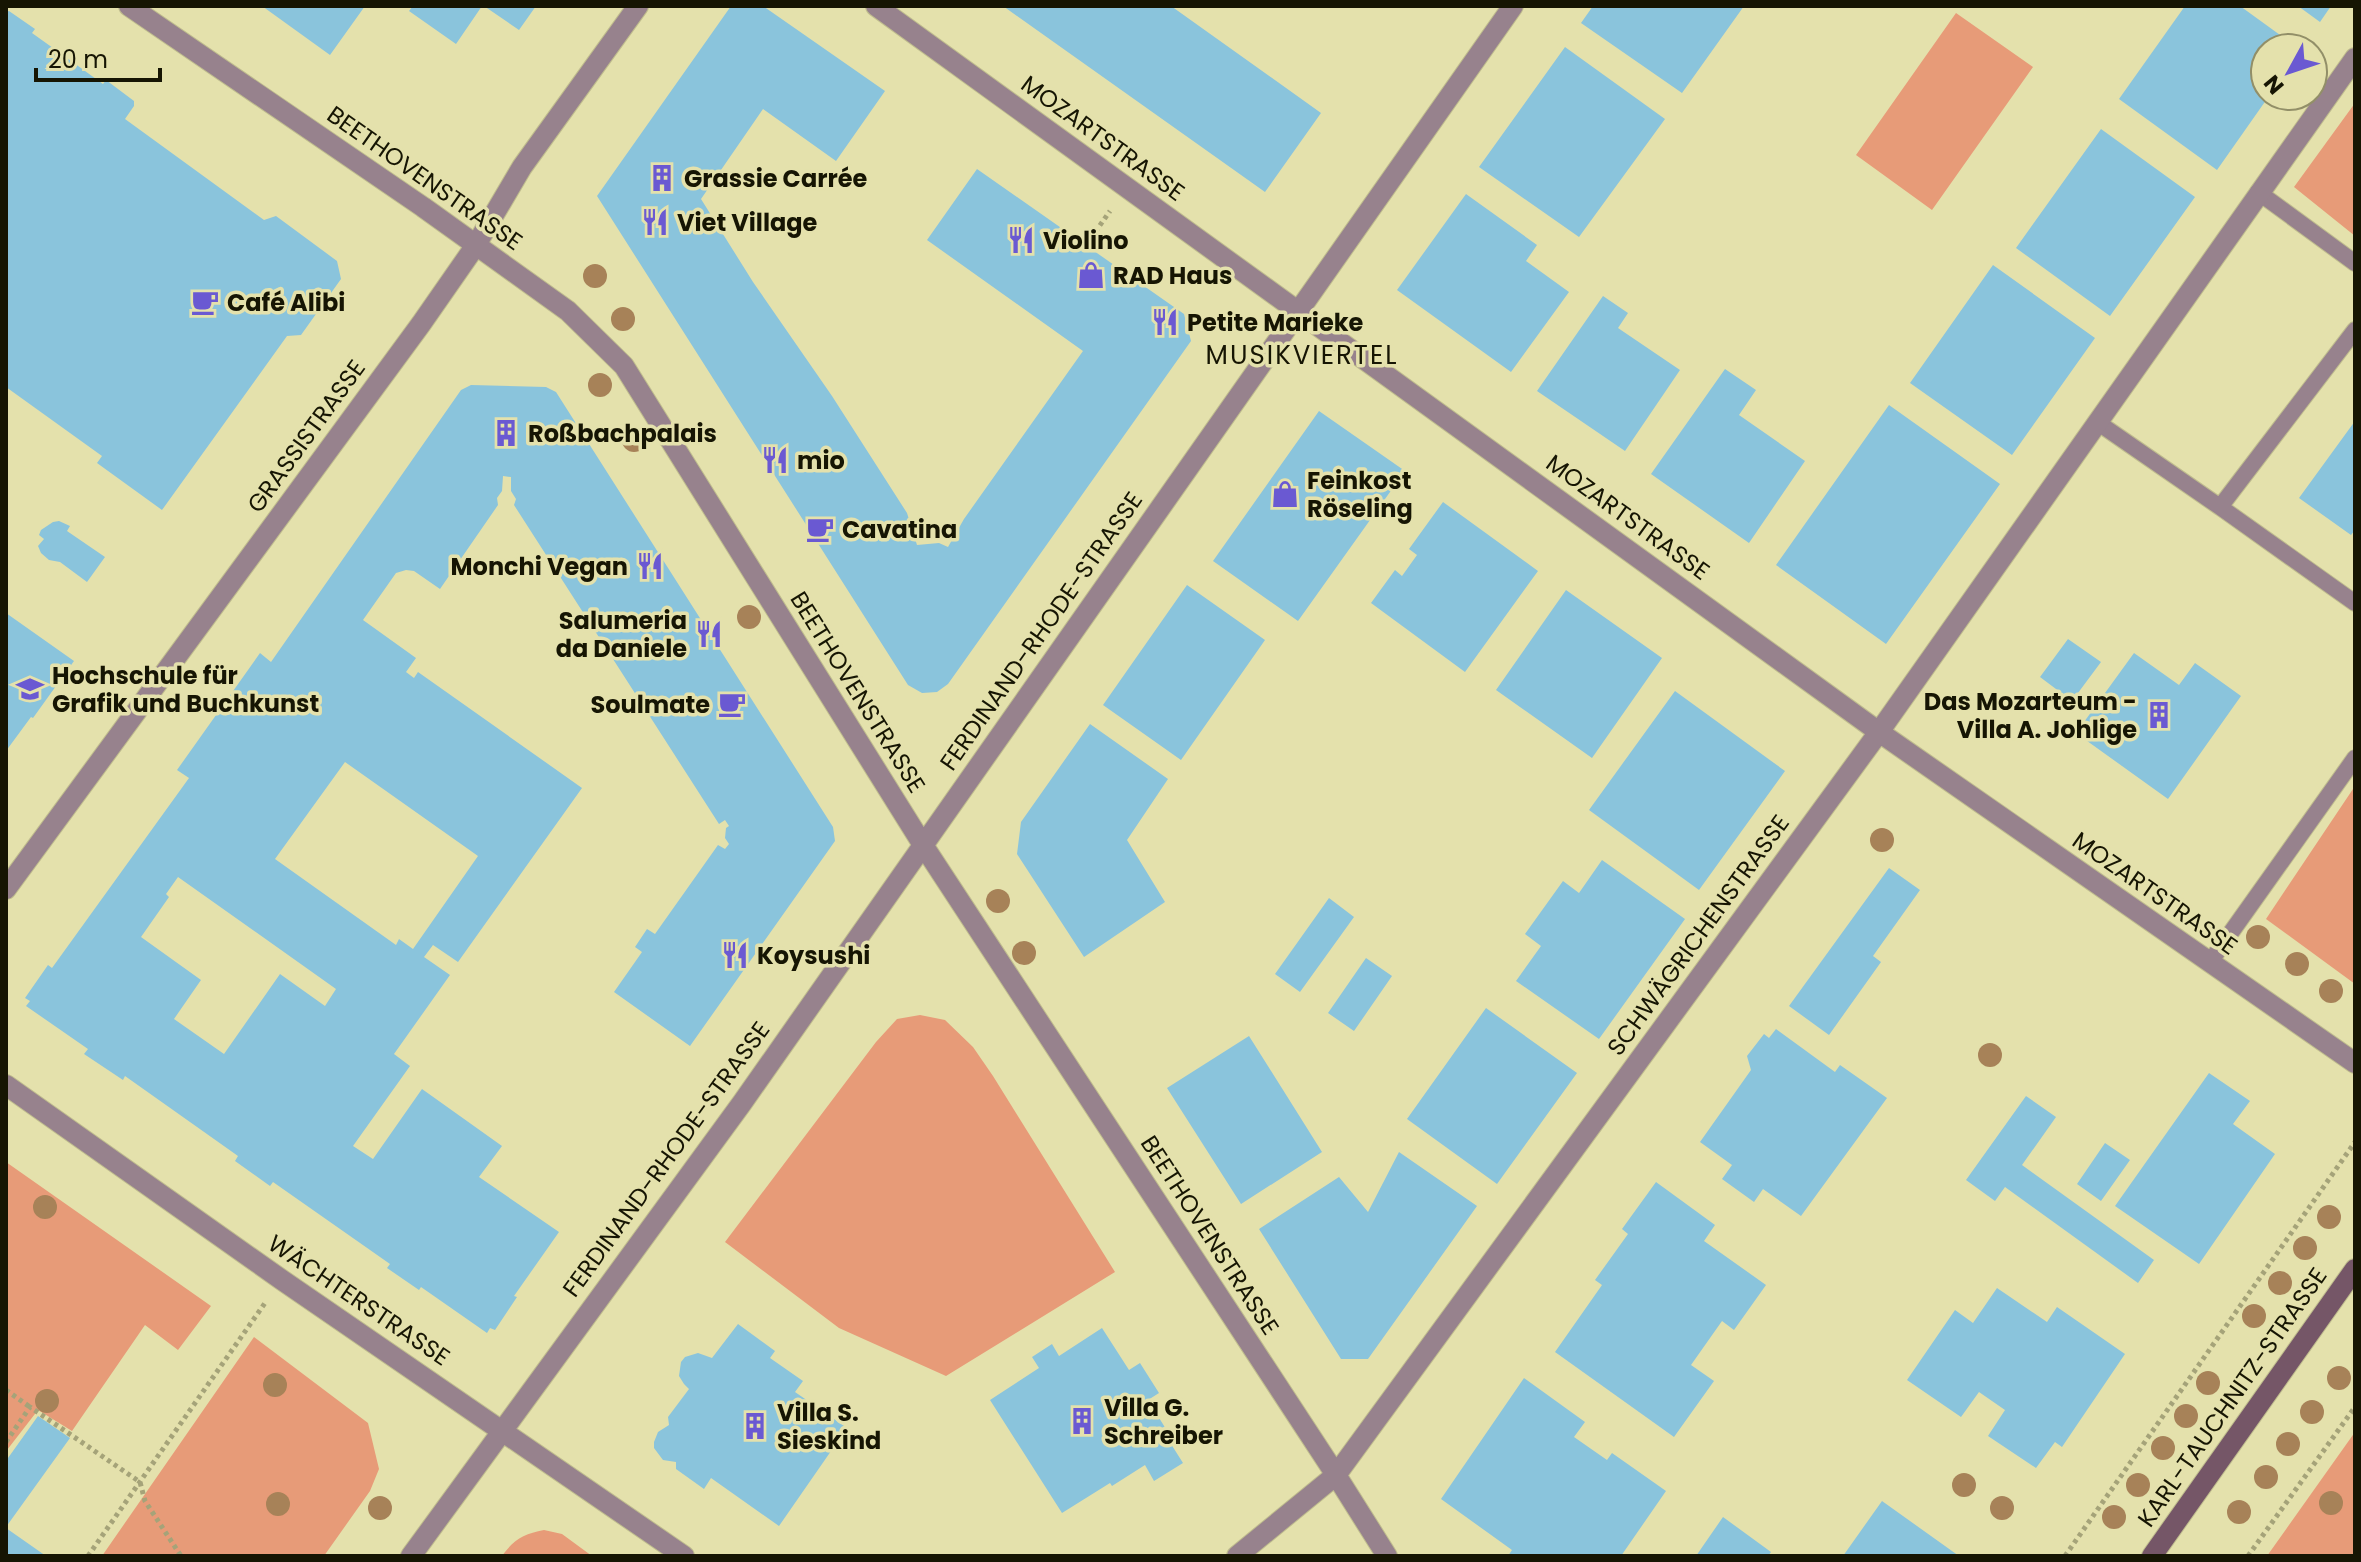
<svg xmlns="http://www.w3.org/2000/svg" width="2361" height="1562" viewBox="0 0 2361 1562" font-family="Poppins,sans-serif">
	<style>
		.green { fill: #e79b78 }
		.building { fill: #8ac4dc; fill-rule: evenodd }
		.lines { fill: none; stroke-linecap: round; stroke-linejoin: round }
		.lane-casing { stroke: #bfbc8e; stroke-width: 18 }
		.street-casing { stroke: #bfbc8e; stroke-width: 22 }
		.secondary-casing { stroke: #bfbc8e; stroke-width: 22 }
		.path { stroke: #a5a379; stroke-width: 5; stroke-dasharray: 4 4; stroke-linecap: butt }
		.lane { stroke: #97828d; stroke-width: 16 }
		.street { stroke: #97828d; stroke-width: 20 }
		.secondary { stroke: #755667; stroke-width: 20 }
		.tree { fill: #a78258 }
		.labels { text-anchor: middle; dominant-baseline: central; stroke-width: 7; stroke-linejoin: round; paint-order: stroke }
		.street-label { font-size: 24px; fill: #161503; stroke: #e4e1ac }
		.poi-label { font-size: 24px; font-weight: bold; fill: #161503; stroke: #e4e1ac; text-anchor: start }
		.neighbourhood-label { font-size: 26px; letter-spacing: 2px; fill: #161503; stroke: #e4e1ac }
	</style>
	<rect width="100%" height="100%" fill="#e4e1ac"/>
	<!-- green -->
	<path class="green" d="M1956,13L2033,67L1932,210L1856,155Z
		M2355,103V236L2294,187Z
		M2355,786V984L2266,919Z
		M920,1015L945,1020L973,1047L993,1076L1115,1272L946,1376L839,1328L725,1242L876,1042L897,1019Z
		M6,1162L211,1306L178,1350L145,1325L72,1431L38,1410L7,1450Z
		M254,1337L368,1423L379,1469L370,1491L324,1556H102Z
		M2355,1432V1556H2267Z
		M544,1530L562,1534L592,1556H502C514,1539 524,1534 544,1530Z"/>
	<!-- building -->
	<path class="building" d="M262,6H365L330,55Z
		M413,6H482L456,44L409,11Z
		M484,6H536L519,30Z
		M731,6H763L885,91L836,161L763,109L701,199L753,282L832,396L907,513L917,545L939,543L948,547L964,519L1083,351L927,240L977,169L1184,314L1191,341L948,684L937,692L922,693L908,685L597,196Z
		M1003,6H1171L1321,113L1265,192Z
		M1593,6H1744L1682,93L1581,23Z
		M2185,6H2240L2298,48H2265V96H2269L2217,170L2119,99Z
		M2298,6H2331L2320,22Z
		M9,11L35,29L32,33L67,58L103,84L106,80L134,101V106L125,119L264,220L276,216L337,261L341,279L301,335L287,336L162,510L97,463L102,456L6,387V12Z
		M1565,47L1665,119L1579,237L1479,167Z
		M2101,129L2195,197L2110,316L2016,248Z
		M1466,194L1537,245L1526,261L1569,292L1511,372L1397,290Z
		M1993,265L2095,338L2012,455L1910,383Z
		M1603,296L1628,313L1618,328L1680,370L1625,451L1537,391Z
		M1725,369L1756,390L1739,415L1805,461L1749,543L1651,474Z
		M471,385L546,387L556,392L833,827L835,841L690,1046L614,992L642,952L635,947L647,929L655,934L718,845L725,849L729,844L725,838L726,828L729,826L725,820L719,824L514,505L516,499L511,491V477L503,476L502,491L497,498L498,505L440,589L414,571L406,570L396,573L363,620L416,658L406,672L414,678L418,672L582,788L458,962L433,945L424,957L450,975L394,1054L410,1066L353,1146L373,1159L422,1089L502,1146L479,1177L559,1232L514,1296L517,1297L495,1330L490,1328L487,1333L421,1287L419,1290L387,1268L390,1264L273,1182L270,1186L235,1161L238,1156L125,1076L123,1080L84,1054L88,1049L26,1006L30,1001L25,998L48,965L52,968L189,778L177,770L260,653L271,662L461,390ZM345,762L478,856L413,949L399,939L396,945L275,859ZM178,877L336,989L325,1006L280,974L224,1054L174,1019L201,980L141,937L169,897L166,894Z
		M1889,405L2000,484L1886,644L1776,565Z
		M1319,411L1405,471L1298,621L1213,561Z
		M2355,421V530L2351,535L2299,498Z
		M1443,502L1538,571L1465,672L1371,603L1395,570L1402,576L1417,555L1409,549Z
		M59,521L70,526L67,531L105,557L87,582L60,562L49,560L41,553L38,546L44,539L39,535L41,530L53,522Z
		M1187,585L1265,640L1181,760L1103,705Z
		M1566,590L1662,658L1592,758L1496,690Z
		M6,613L74,661L33,718L31,717L6,751Z
		M2068,639L2101,662L2072,701L2040,677Z
		M2134,653L2179,685L2195,663L2241,696L2168,799L2076,733Z
		M1675,691L1785,771L1699,890L1589,810Z
		M1090,724L1168,779L1127,840L1165,902L1084,957L1017,854L1021,822Z
		M1602,860L1685,919L1599,1039L1516,981L1541,946L1525,934L1563,881L1579,893Z
		M1889,868L1920,890L1873,956L1881,962L1829,1035L1789,1006Z
		M1329,898L1354,917L1300,992L1275,974Z
		M1366,958L1392,976L1354,1031L1328,1013Z
		M1486,1008L1577,1073L1497,1184L1407,1119Z
		M1776,1029L1835,1072L1840,1065L1887,1098L1801,1216L1763,1189L1754,1202L1722,1179L1732,1165L1700,1142L1751,1070L1747,1056L1764,1034L1769,1038Z
		M1249,1036L1322,1152L1241,1204L1167,1088Z
		M2209,1073L2250,1101L2233,1124L2275,1154L2199,1264L2115,1206Z
		M2026,1096L2056,1117L2022,1165L2154,1260L2138,1283L2005,1187L1995,1201L1966,1180Z
		M2105,1143L2130,1160L2101,1201L2077,1184Z
		M1399,1152L1477,1206L1368,1359H1341L1259,1229L1339,1177L1368,1212Z
		M1656,1182L1715,1225L1704,1241L1766,1285L1734,1330L1722,1321L1691,1365L1714,1381L1674,1437L1555,1352L1602,1285L1595,1280L1628,1234L1622,1229Z
		M1997,1288L2047,1322L2057,1307L2125,1354L2062,1447L2055,1442L2036,1468L1988,1436L2005,1410L1979,1392L1961,1417L1907,1380L1955,1310L1973,1323Z
		M738,1324L775,1351L770,1358L803,1381L795,1392L847,1428L779,1526L711,1478L704,1489L676,1469V1462L663,1460L654,1448V1442L658,1432L669,1425L668,1417L689,1389L684,1384L679,1376L681,1362L685,1357L698,1353L712,1358Z
		M1102,1328L1129,1370L1140,1363L1159,1393L1148,1400L1174,1442L1171,1444L1183,1463L1154,1481L1145,1465L1112,1486L1110,1483L1062,1513L990,1400L1039,1368L1032,1357L1052,1344L1059,1356Z
		M1524,1378L1585,1422L1574,1437L1607,1460L1612,1453L1666,1491L1621,1556H1508L1512,1550L1441,1499Z
		M38,1416L70,1438L6,1527V1456L8,1458Z
		M1882,1501L1959,1556H1843Z
		M1723,1517L1771,1552L1768,1556H1696Z
		M6,1528L46,1556H6Z"/>
	<g class="lines">
		<!-- lane casing -->
		<g class="lane-casing">
			<path id="lane" d="M2258,192L2355,263
				M2355,330L2220,507L2355,603
				M2097,422L2220,507
				M2210,962L2355,758"/>
		</g>
		<!-- street casing -->
		<g class="street-casing">
			<path id="street" d="M129,6L423,207L568,311L624,366L923,845L1336,1475L1387,1556
				M876,6L1879,732L2355,1063
				M6,889L421,324L476,245L522,167L638,6
				M6,1085L282,1280L684,1556
				M411,1556L742,1103L1513,6
				M1237,1556L1336,1475L1879,732L2355,58"/>
		</g>
		<!-- secondary casing -->
		<g class="secondary-casing">
			<path id="secondary" d="M2152,1556L2355,1269"/>
		</g>
		<!-- path -->
		<path class="path" d="M1086,245L1110,211
			M6,1390L30,1407
			M6,1442L30,1407L140,1482L145,1501L181,1556
			M88,1556L265,1303
			M2065,1556L2355,1142
			M2248,1556L2355,1407"/>
		<!-- lane -->
		<use href="#lane" class="lane"/>
		<!-- street -->
		<use href="#street" class="street"/>
		<!-- secondary -->
		<use href="#secondary" class="secondary"/>
	</g>
	<!-- trees -->
	<g class="tree">
		<circle cx="595" cy="276" r="12"/>
		<circle cx="623" cy="319" r="12"/>
		<circle cx="600" cy="385" r="12"/>
		<circle cx="634" cy="440" r="12"/>
		<circle cx="749" cy="617" r="12"/>
		<circle cx="1882" cy="840" r="12"/>
		<circle cx="998" cy="901" r="12"/>
		<circle cx="2258" cy="937" r="12"/>
		<circle cx="1024" cy="953" r="12"/>
		<circle cx="2297" cy="964" r="12"/>
		<circle cx="2331" cy="991" r="12"/>
		<circle cx="1990" cy="1055" r="12"/>
		<circle cx="45" cy="1207" r="12"/>
		<circle cx="2329" cy="1217" r="12"/>
		<circle cx="2305" cy="1248" r="12"/>
		<circle cx="2280" cy="1283" r="12"/>
		<circle cx="2254" cy="1316" r="12"/>
		<circle cx="2339" cy="1378" r="12"/>
		<circle cx="2208" cy="1383" r="12"/>
		<circle cx="275" cy="1385" r="12"/>
		<circle cx="47" cy="1401" r="12"/>
		<circle cx="2312" cy="1412" r="12"/>
		<circle cx="2186" cy="1416" r="12"/>
		<circle cx="2288" cy="1444" r="12"/>
		<circle cx="2163" cy="1448" r="12"/>
		<circle cx="2266" cy="1477" r="12"/>
		<circle cx="1964" cy="1485" r="12"/>
		<circle cx="2138" cy="1485" r="12"/>
		<circle cx="2331" cy="1503" r="12"/>
		<circle cx="278" cy="1504" r="12"/>
		<circle cx="380" cy="1508" r="12"/>
		<circle cx="2002" cy="1508" r="12"/>
		<circle cx="2239" cy="1512" r="12"/>
		<circle cx="2114" cy="1517" r="12"/>
	</g>
	<!-- icons -->
	<defs>
		<g id="building-bare" transform="scale(2.16)"><path d="M-4-6H4V6H1V3H-1V6H-4ZM-2.5-4.3h1.7v1.8h-1.7ZM.8-4.3h1.7v1.8H.8ZM-2.5-1h1.7V.8h-1.7ZM.8-1h1.7V.8H.8Z" fill="#6a59d2" stroke="#e4e1ac" stroke-width="2.5" paint-order="stroke"/></g>
		<g id="restaurant-bare" transform="scale(2.16)"><path d="M-5-6h1v4h1v-4h1v4h1v-4h1v5L-1.5 .5V6h-2V.5L-5-1ZM5-6V6H3V1.5H1.5Q1.5-4 5-6Z" fill="#6a59d2" stroke="#e4e1ac" stroke-width="2.5" paint-order="stroke"/></g>
		<g id="shop-bare" transform="scale(2.16)"><path d="M-5-2.5h2.3a2.7 3.5 0 0 1 5.4 0H5L5.5 6h-11ZM-1.5-2.5h3a1.5 2.3 0 0 0-3 0Z" fill="#6a59d2" stroke="#e4e1ac" stroke-width="2.5" paint-order="stroke"/></g>
		<g id="cafe-bare" transform="scale(2.16)"><path d="M-5.5-4.5H6V0H3Q3 3.5 0 3.5H-2.5Q-5.5 3.5-5.5 0ZM3-3.2v2h1.7v-2ZM-6 4.5H4V6H-6Z" fill="#6a59d2" stroke="#e4e1ac" stroke-width="2.5" paint-order="stroke"/></g>
		<g id="university-bare" transform="scale(2.16)"><path d="M0-5L7-2L0 1L-7-2ZM-4 1L0 2.5L4 1V4Q0 6-4 4Z" fill="#6a59d2" stroke="#e4e1ac" stroke-width="2.5" paint-order="stroke"/></g>
	</defs>
	<g fill-rule="evenodd">
		<use href="#building-bare" x="662" y="178"/>
		<use href="#restaurant-bare" x="655" y="222"/>
		<use href="#restaurant-bare" x="1021" y="240"/>
		<use href="#shop-bare" x="1091" y="275"/>
		<use href="#cafe-bare" x="205" y="302"/>
		<use href="#restaurant-bare" x="1165" y="322"/>
		<use href="#building-bare" x="506" y="433"/>
		<use href="#restaurant-bare" x="775" y="460"/>
		<use href="#shop-bare" x="1285" y="494"/>
		<use href="#cafe-bare" x="820" y="529"/>
		<use href="#restaurant-bare" x="650" y="566"/>
		<use href="#restaurant-bare" x="709" y="634"/>
		<use href="#university-bare" x="30" y="689"/>
		<use href="#cafe-bare" x="732" y="704"/>
		<use href="#building-bare" x="2159" y="715"/>
		<use href="#restaurant-bare" x="735" y="955"/>
		<use href="#building-bare" x="1082" y="1421"/>
		<use href="#building-bare" x="755" y="1426"/>
	</g>
	<g class="labels">
		<!-- street labels -->
		<g class="street-label">
			<text transform="translate(1103 138) rotate(36)">MOZARTSTRASSE</text>
			<text transform="translate(425 178) rotate(35)">BEETHOVENSTRASSE</text>
			<text transform="translate(306 436) rotate(-54)">GRASSISTRASSE</text>
			<text transform="translate(1628 517) rotate(36)">MOZARTSTRASSE</text>
			<text transform="translate(1041 631) rotate(-55)">FERDINAND-RHODE-STRASSE</text>
			<text transform="translate(858 692) rotate(58)">BEETHOVENSTRASSE</text>
			<text transform="translate(2155 893) rotate(35)">MOZARTSTRASSE</text>
			<text transform="translate(1698 935) rotate(-54)">SCHWÄGRICHENSTRASSE</text>
			<text transform="translate(666 1159) rotate(-54)">FERDINAND-RHODE-STRASSE</text>
			<text transform="translate(1210 1235) rotate(57)">BEETHOVENSTRASSE</text>
			<text transform="translate(359 1300) rotate(34)">WÄCHTERSTRASSE</text>
			<text transform="translate(2232 1397) rotate(-55)">KARL-TAUCHNITZ-STRASSE</text>
		</g>
		<!-- poi labels -->
		<g class="poi-label">
			<text x="684" y="178">Grassie Carrée</text>
			<text x="677" y="222">Viet Village</text>
			<text x="1043" y="240">Violino</text>
			<text x="1113" y="275">RAD Haus</text>
			<text x="227" y="302">Café Alibi</text>
			<text x="1187" y="322">Petite Marieke</text>
			<text x="528" y="433">Roßbachpalais</text>
			<text x="797" y="460">mio</text>
			<text x="1307" y="480">Feinkost<tspan x="1307" dy="28">Röseling</tspan></text>
			<text x="842" y="529">Cavatina</text>
			<text x="628" y="566" text-anchor="end">Monchi Vegan</text>
			<text x="687" y="620" text-anchor="end">Salumeria<tspan x="687" dy="28">da Daniele</tspan></text>
			<text x="52" y="675">Hochschule für<tspan x="52" dy="28">Grafik und Buchkunst</tspan></text>
			<text x="2137" y="701" text-anchor="end">Das Mozarteum -<tspan x="2137" dy="28">Villa A. Johlige</tspan></text>
			<text x="710" y="704" text-anchor="end">Soulmate</text>
			<text x="757" y="955">Koysushi</text>
			<text x="1104" y="1407">Villa G.<tspan x="1104" dy="28">Schreiber</tspan></text>
			<text x="777" y="1412">Villa S.<tspan x="777" dy="28">Sieskind</tspan></text>
		</g>
		<!-- neighbourhood labels -->
		<g class="neighbourhood-label">
			<text x="1302" y="355">MUSIKVIERTEL</text>
		</g>
	</g>
	<!-- border -->
	<rect width="2361" height="1562" fill="none" stroke="#161503" stroke-width="16"/>
	<!-- north arrow -->
	<g transform="translate(2289 72) rotate(230)"><circle r="38" fill="#e4e1ac" stroke="#928f68" stroke-width="2"/>
	<path d="M0-6L14 30L0 20L-14 30Z" fill="#6a59d2"/>
	<text y="-12" font-size="22" font-weight="bold" text-anchor="middle" fill="#161503">N</text>
	</g>
	<!-- scale -->
	<path d="M36 68v12h124v-12" fill="none" stroke="#161503" stroke-width="4"/>
	<text x="48" y="68" font-size="24" fill="#161503" stroke="#e4e1ac" stroke-width="6" paint-order="stroke">20 m</text>
</svg>
